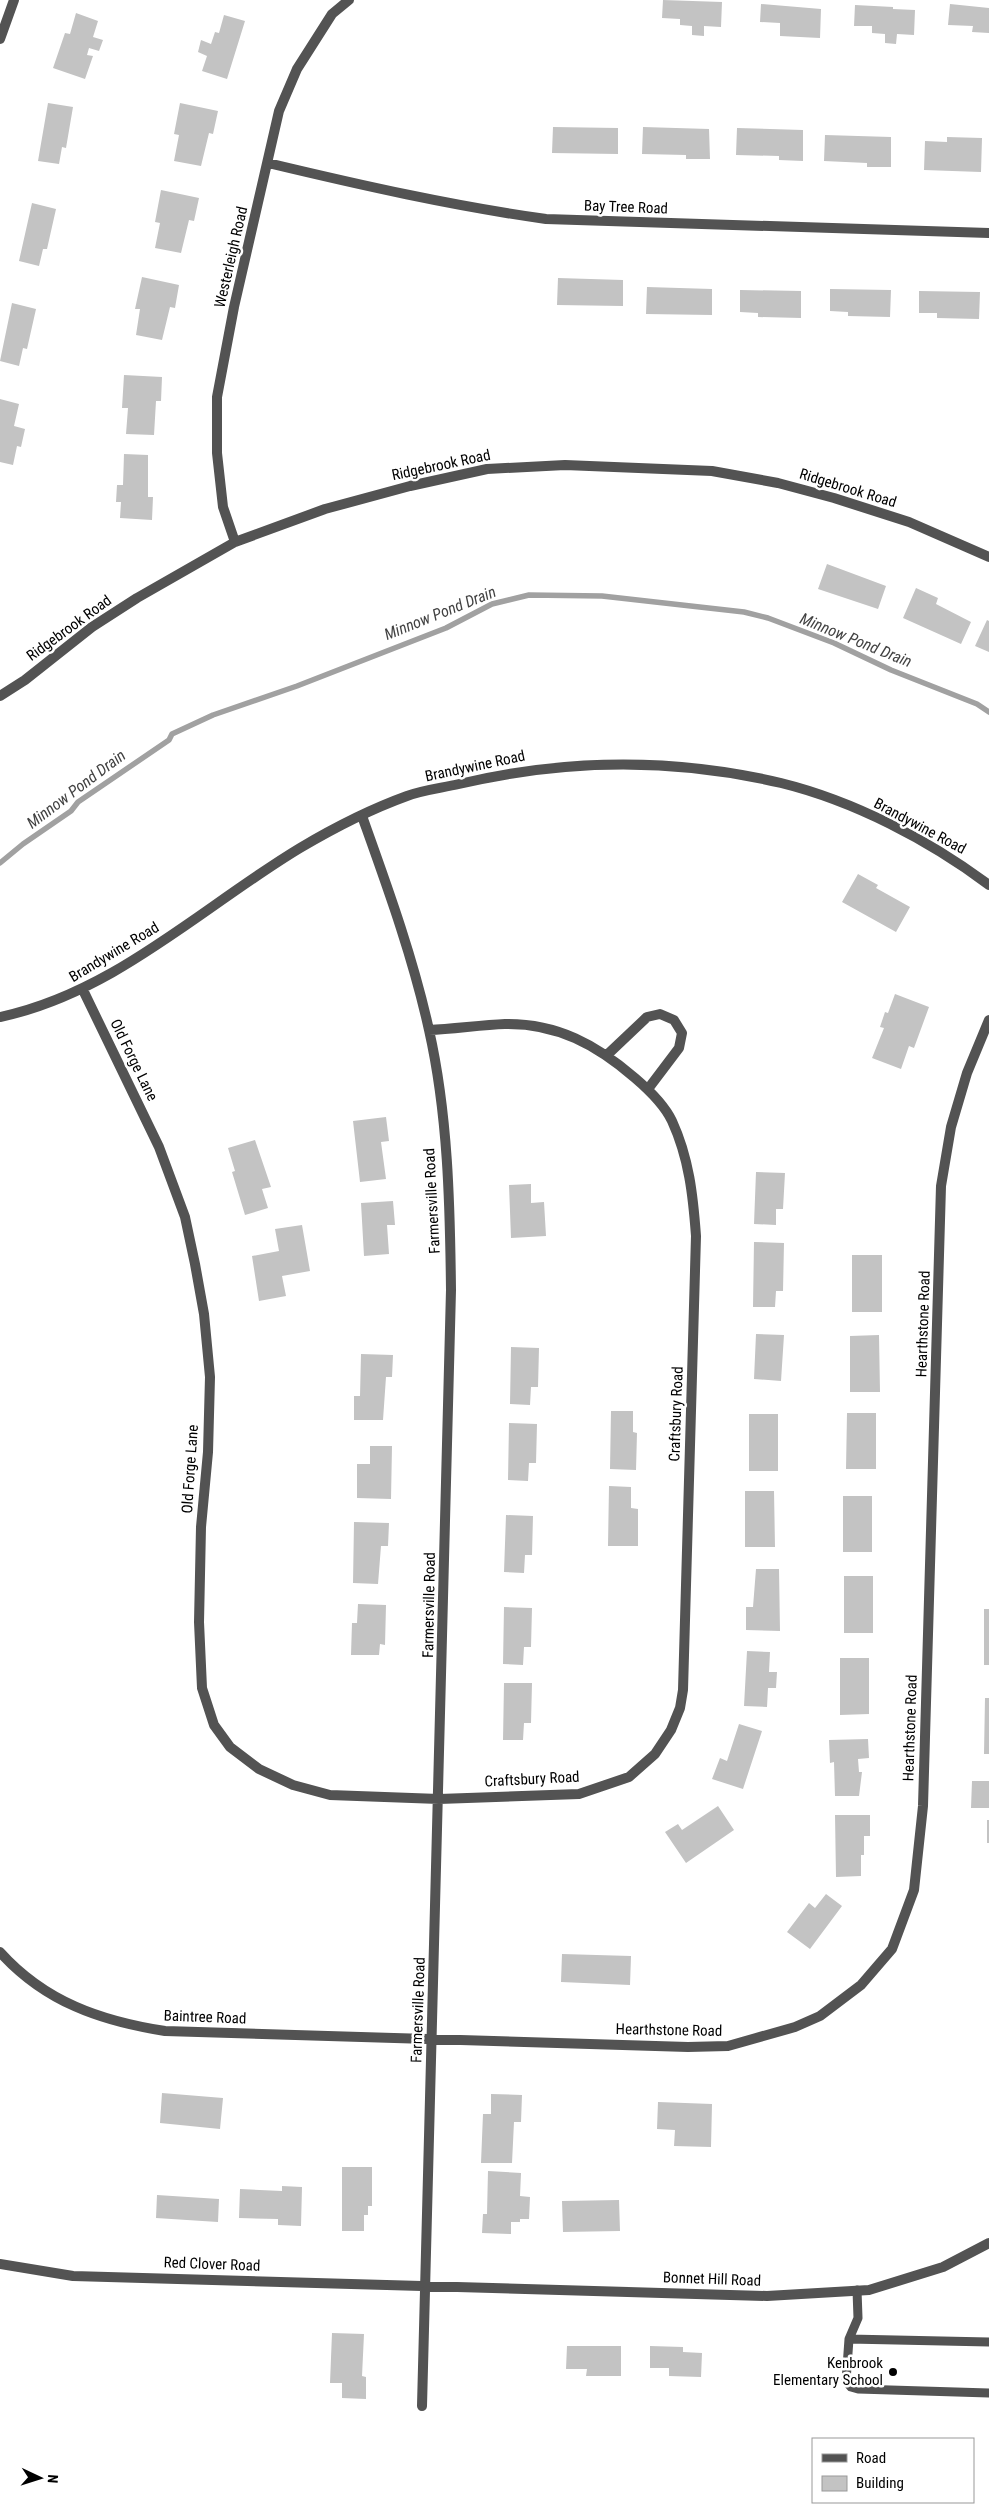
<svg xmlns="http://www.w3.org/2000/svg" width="989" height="2518" viewBox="0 0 989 2518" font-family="'Roboto Condensed',sans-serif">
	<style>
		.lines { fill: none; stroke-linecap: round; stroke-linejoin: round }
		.stream { stroke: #a1a1a1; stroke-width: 5.5 }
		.building { fill: #c3c3c3 }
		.lane { stroke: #535353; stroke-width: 9 }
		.street { stroke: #535353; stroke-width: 10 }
		.poi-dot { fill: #000; stroke: #fff; stroke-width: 2 }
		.labels { text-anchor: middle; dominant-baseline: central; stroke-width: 5; stroke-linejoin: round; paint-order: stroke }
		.street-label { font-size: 15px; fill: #000; stroke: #fff }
		.poi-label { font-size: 15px; fill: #000; stroke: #fff; text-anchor: end }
		.water-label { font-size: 16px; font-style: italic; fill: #424242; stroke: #fff }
	</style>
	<rect width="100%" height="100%" fill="#fff"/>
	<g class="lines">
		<!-- stream -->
		<path class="stream" d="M0,863L23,844L71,811L78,802L169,740L172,734L213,715L297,686L446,628L492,604L529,595L602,596L744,612L768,618L834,643L891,670L977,704L989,712"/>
	</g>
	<!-- building -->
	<path class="building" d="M663,0L722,2L721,27L704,26V36L692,35V26L680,25V19L662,18Z
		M761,4L821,9L820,38L780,36V23L760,22Z
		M950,4L989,8V33L972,32L973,26L948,25Z
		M855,5L893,7V9L915,10L914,35L897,34L896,44L885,43V34L872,33V26H854Z
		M76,13L98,21L93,37L103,40L99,51L89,48L87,55L93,56L85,79L53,68L65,33L70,34Z
		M224,15L245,21L227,79L202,71L207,56L198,52L201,40L211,44L215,32L219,33Z
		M48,103L73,107L66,148L62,147L59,164L38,161Z
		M180,103L218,111L213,134L209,133L201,166L174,161L179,135L174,134Z
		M553,127L618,128V154L552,153Z
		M643,127L709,129L710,159H686V155L642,154Z
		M737,128L803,130V161L779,160V156L736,155Z
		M825,135L891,137V167H867V163L824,161Z
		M947,137L982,138L981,172L924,170L925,141L947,142Z
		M161,190L199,198L194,221L189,220L181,253L155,248L160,223L155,222Z
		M32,203L56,209L47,249H43L39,266L19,261Z
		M142,277L179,285L175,308L170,307L162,340L136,335L140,309H135Z
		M558,278L623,280V306L557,305Z
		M647,287L712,289V315L646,314Z
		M830,289L891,290L890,317L848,316V312L830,311Z
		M740,290L801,291V318L758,317V313L740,312Z
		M919,291L980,292L979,319L937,318V313H919Z
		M12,303L36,309L27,349L23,348L19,366L0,361Z
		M124,375L162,377L161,401H156L154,435L126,434L128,408H122Z
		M0,399L19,404L14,426L25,429L21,447L17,446L13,465L0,462Z
		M124,454L148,455V497H153L152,520L120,518L121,502H116L117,485H123Z
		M827,564L886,586L878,609L818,589Z
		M916,588L938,598L936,604L971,622L961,644L903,618Z
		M987,620L989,621V652L975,646Z
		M858,874L878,885L876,888L910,907L896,932L842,902Z
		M895,994L929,1007L914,1048L909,1046L901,1069L872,1058L884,1028L880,1027L885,1012L888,1013Z
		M386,1117L389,1141L381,1142L386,1179L360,1182L353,1121Z
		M255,1140L271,1187L262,1189L268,1208L245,1215L232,1172L235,1171L228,1148Z
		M756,1172L785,1173L783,1209H776V1225L754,1224Z
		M531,1184V1203L544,1202L546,1236L511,1238L509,1185Z
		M393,1201L395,1225H387L389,1254L364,1256L361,1203Z
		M302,1225L310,1271L282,1276L286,1296L259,1301L252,1256L279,1251L275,1229Z
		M754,1242L784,1243L783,1291H776L775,1307H753Z
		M852,1255H882V1312H852Z
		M756,1334L784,1335L781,1381L754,1379Z
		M879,1335L880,1392H850V1336Z
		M511,1347L539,1348L538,1387H531L530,1405L510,1404Z
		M361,1354L393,1355L392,1377H386L383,1420H354V1396H360Z
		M611,1411H633V1432L637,1433L636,1470L610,1469Z
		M847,1413H876V1469H846Z
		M749,1414H778V1471H749Z
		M509,1423L537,1424L536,1463H529L528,1481L508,1480Z
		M370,1446H392L391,1499L357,1498V1464H370Z
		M609,1486L631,1487V1508L638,1509V1546H608Z
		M745,1491H774L775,1547H745Z
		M843,1496H872V1552H843Z
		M506,1515L533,1516L532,1555H525L524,1573L504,1572Z
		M354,1522L389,1523L388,1546H381L378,1584L353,1583Z
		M756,1569H779L780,1631L746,1630V1607H753Z
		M844,1576H873V1633H844Z
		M358,1604L386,1605L385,1645L380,1644L379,1655H351L352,1623H357Z
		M504,1607L532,1608L531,1647H524L523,1665L503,1664Z
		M984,1609H989V1665H984Z
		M747,1651L770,1652L769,1672H777L776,1688H768L767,1707L744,1706Z
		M840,1658H869V1714L840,1715Z
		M504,1683H532L531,1723H524L523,1740H503Z
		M985,1698H989V1754H984Z
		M739,1724L762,1731L743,1789L712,1779L720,1758L727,1761Z
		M868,1739L869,1758L858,1759L859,1772H862L859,1796H835L834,1762L830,1763L829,1740Z
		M972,1781H989V1808H971Z
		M718,1806L734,1830L686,1863L665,1832L678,1824L682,1830Z
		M835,1815H870V1836H864V1855H861V1876L836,1877Z
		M987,1820H989V1843H987Z
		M826,1894L842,1906L810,1949L787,1932L809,1903L815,1908Z
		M562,1954L631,1956L630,1985L561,1982Z
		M162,2093L223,2098L220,2129L160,2123Z
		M491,2094L522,2095L521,2122H514L512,2163H481L483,2114H491Z
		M658,2102L712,2104L711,2147L674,2146L675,2130L657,2129Z
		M342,2167H372V2206H368V2215H364V2231H342Z
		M488,2171L521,2173L520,2196L530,2197L529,2219H520V2222H511V2234L482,2233L483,2214H487Z
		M282,2186L302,2187L301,2226L278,2225V2219L239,2218L240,2189L282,2191Z
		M157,2195L219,2199L218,2222L156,2218Z
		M619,2200L620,2231L563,2232L562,2201Z
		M332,2333L364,2334L362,2376L366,2377V2399L342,2398V2383H330Z
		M567,2346H621V2376H586L587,2369H566Z
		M650,2346L683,2347V2352L702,2353L701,2377L669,2376V2368H650Z"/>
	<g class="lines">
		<!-- lane -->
		<path class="lane" d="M857,2290L858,2318L849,2339L846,2381L851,2387L858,2389L989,2393
			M849,2339L989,2342"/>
		<!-- street -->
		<path class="street" d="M0,39L14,0
			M268,163C360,185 453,206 546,219L989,233
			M235,542L223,507L217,453V397L234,307L279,111L297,69L332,14L349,0
			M0,696L25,680L92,627L137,598L235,542L325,509L410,486L487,469L565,465L712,471L778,483L834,498L909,522L989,557
			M362,816C387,886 413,957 429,1030C448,1114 450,1204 451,1290L422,2406
			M83,990L159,1147L185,1217L195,1264L204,1314L210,1377L208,1452L201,1527L199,1622L202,1688L214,1725L230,1747L259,1769L293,1785L330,1795L439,1799L579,1794L629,1777L655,1754L671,1730L680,1708L683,1690L696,1236C693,1195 689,1158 672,1121C664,1104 649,1090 635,1078C597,1045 557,1023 505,1024C480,1025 454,1029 429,1030
			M0,1017C114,993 202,907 300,848C332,829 371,809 407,796C423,790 442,788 459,784C565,759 675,758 781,783C854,801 929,840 989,885
			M608,1054L647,1017L660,1014L674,1020L682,1033L679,1048L648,1089
			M0,1952C45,2002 101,2021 165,2031L688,2047L728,2046L795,2027L820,2016L861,1985L892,1949L914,1890L923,1806L941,1186L951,1127L967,1073L989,1020
			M0,2264L73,2276L767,2296L869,2290L943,2267L989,2243"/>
	</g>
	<!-- markers -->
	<circle class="poi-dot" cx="893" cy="2372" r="5"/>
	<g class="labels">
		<!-- street labels -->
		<g class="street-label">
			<text transform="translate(626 207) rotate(2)">Bay Tree Road</text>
			<text transform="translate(231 257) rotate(-77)">Westerleigh Road</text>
			<text transform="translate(441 465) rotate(-12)">Ridgebrook Road</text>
			<text transform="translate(848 488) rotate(17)">Ridgebrook Road</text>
			<text transform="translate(69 628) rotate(-36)">Ridgebrook Road</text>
			<text transform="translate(475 766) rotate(-12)">Brandywine Road</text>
			<text transform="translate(920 826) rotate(28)">Brandywine Road</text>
			<text transform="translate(114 952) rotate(-31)">Brandywine Road</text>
			<text transform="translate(134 1060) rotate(64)">Old Forge Lane</text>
			<text transform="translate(432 1201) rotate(-93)">Farmersville Road</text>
			<text transform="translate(923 1324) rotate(-88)">Hearthstone Road</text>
			<text transform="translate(676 1414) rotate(-88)">Craftsbury Road</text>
			<text transform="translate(190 1469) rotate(-86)">Old Forge Lane</text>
			<text transform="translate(429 1605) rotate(-89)">Farmersville Road</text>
			<text transform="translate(910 1728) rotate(-88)">Hearthstone Road</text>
			<text transform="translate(532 1779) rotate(-3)">Craftsbury Road</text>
			<text transform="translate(418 2010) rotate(-88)">Farmersville Road</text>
			<text transform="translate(205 2017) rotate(2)">Baintree Road</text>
			<text transform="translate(669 2030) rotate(1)">Hearthstone Road</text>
			<text transform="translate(212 2264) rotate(2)">Red Clover Road</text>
			<text transform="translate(712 2279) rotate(2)">Bonnet Hill Road</text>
		</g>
		<!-- poi labels -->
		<g class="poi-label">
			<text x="883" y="2363">Kenbrook<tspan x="883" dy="17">Elementary School</tspan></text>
		</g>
		<!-- water labels -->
		<g class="water-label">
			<text transform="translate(440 613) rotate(-22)">Minnow Pond Drain</text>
			<text transform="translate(856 640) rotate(22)">Minnow Pond Drain</text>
			<text transform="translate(76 789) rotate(-37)">Minnow Pond Drain</text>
		</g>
	</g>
	<!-- legend -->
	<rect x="812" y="2438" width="162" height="65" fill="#ffffff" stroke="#999999"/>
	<rect x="822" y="2454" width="25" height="8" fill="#535353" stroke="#999999"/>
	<text x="856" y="2463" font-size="15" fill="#000000">Road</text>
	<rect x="822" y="2476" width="25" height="15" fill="#c3c3c3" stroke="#999999"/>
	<text x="856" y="2488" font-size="15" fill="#000000">Building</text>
	<!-- north arrow -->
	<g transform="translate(40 2478) rotate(94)" stroke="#ffffff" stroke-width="4" paint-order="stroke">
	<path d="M0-4L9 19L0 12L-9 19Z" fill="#000000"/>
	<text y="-8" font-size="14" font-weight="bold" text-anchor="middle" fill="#000000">N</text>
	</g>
</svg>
